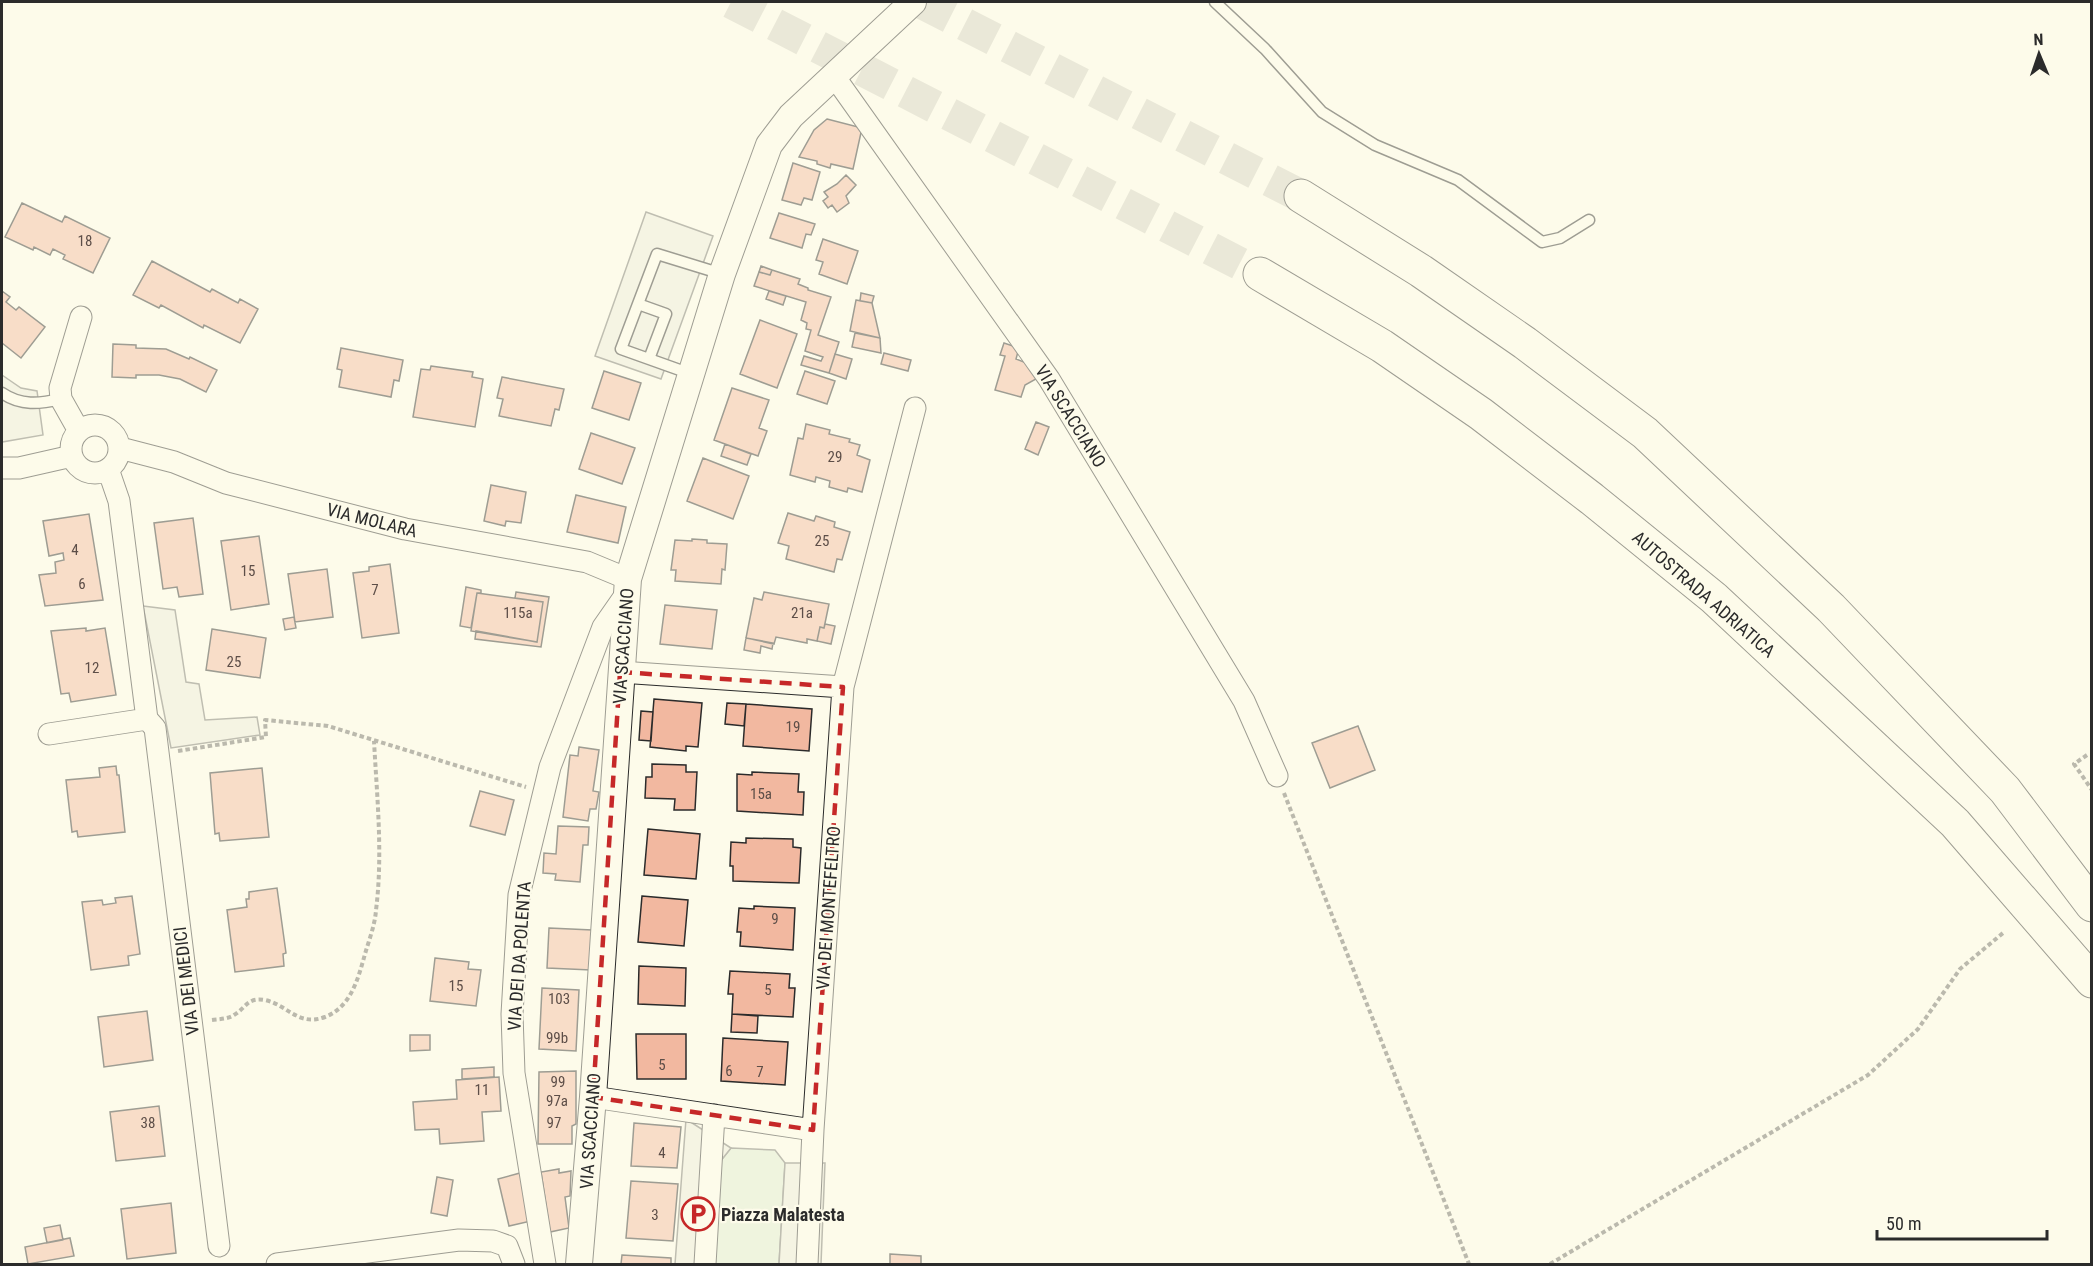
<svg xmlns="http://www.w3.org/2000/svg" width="2093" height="1266" viewBox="0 0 2093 1266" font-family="'Roboto Condensed',sans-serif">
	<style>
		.green { fill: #deebd1; stroke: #74746e; stroke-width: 1.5 }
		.parking { fill: #eceadb; stroke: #74746e; stroke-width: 1.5 }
		.building { fill: #f2b8a0; stroke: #2b2b2b; stroke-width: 1.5 }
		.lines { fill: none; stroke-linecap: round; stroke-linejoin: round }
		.motorway-tunnel { stroke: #d3d1c4; stroke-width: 33; stroke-dasharray: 33 16; stroke-linecap: butt }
		.service-casing { stroke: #2b2b2b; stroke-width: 13 }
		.minor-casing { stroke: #2b2b2b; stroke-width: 23 }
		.tertiary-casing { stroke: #2b2b2b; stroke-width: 28 }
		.motorway-casing { stroke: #2b2b2b; stroke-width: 35 }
		.path { stroke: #6a6964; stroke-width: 4; stroke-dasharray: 4.5 3; stroke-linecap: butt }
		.service { stroke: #fdfbea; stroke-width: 10 }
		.minor { stroke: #fdfbea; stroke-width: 21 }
		.tertiary { stroke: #fdfbea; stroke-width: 26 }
		.motorway { stroke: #fdfbea; stroke-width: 33 }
		.marked { fill: none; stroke: #c62828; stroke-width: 4.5; stroke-dasharray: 12 8; stroke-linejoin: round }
		.labels { text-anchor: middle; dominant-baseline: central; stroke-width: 4.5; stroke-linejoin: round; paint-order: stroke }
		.number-label { font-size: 15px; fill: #5d4e48 }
		.street-label { font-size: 18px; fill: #2b2b2b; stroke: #fdfbea }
		.poi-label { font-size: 18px; font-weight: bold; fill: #2b2b2b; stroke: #fdfbea; text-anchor: start }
	</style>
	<rect width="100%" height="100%" fill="#fdfbea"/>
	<!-- green -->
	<path class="green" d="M731,1148L775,1150L785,1163L779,1264H715L719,1163Z"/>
	<!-- parking -->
	<path class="parking" d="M646,212L713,236L661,379L595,356Z
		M2,375L21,388L37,391L43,435L2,442Z
		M143,606L175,610L186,682L199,684L205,720L257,717L260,735L171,748Z
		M686,1119L731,1148L719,1163L715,1264H675Z
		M785,1163H825L821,1264H779Z"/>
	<!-- building -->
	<path class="building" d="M827,119L862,128L853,169L831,164L830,168L817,164V161L799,157L814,130Z
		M793,163L820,172L812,200L804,198L801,205L782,200Z
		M846,175L856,185L846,196L849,203L837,212L832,205L828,208L823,201L828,197L824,192L837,184Z
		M22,203L62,222L65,216L110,238L93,273L63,259L65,255L53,249L50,255L34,247L33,250L5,237Z
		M779,213L815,224L811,235L806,234L802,248L770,238Z
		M823,239L858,251L847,284L819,274L823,262L816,260Z
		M152,261L210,292L212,289L238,303L240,299L258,309L240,343L204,325L203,328L161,305L159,308L133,295Z
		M761,266L772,270L770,275L759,272Z
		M772,270L800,279L798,284L808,288V290L831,297L818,335L839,342L829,373L801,365L804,356L821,361L823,357L805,351L811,330L806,329L807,323L801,320L806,302L754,286L759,272L770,275Z
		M2,291L10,297L6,302L16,310L19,307L45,327L21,358L2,343Z
		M769,291L786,296L783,305L766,299Z
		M861,293L874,296L872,303L860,301Z
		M856,300L872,303L880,338L850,331Z
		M760,320L797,334L777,388L740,374Z
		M855,333L880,338L881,353L852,347Z
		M1004,343L1019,348L1016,359L1029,364L1036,379L1025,385L1021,397L995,390L1005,356L1000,355Z
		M113,344L136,345V348L166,349L189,359L190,357L217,370L206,392L180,379L159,375H136V378L112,377Z
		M341,348L403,360L399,381L394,380L391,397L339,387L342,370L337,369Z
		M884,353L911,360L908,371L881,364Z
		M835,354L852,359L846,379L829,373Z
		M431,366L473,372L472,377L483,379L475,427L413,417L421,369L430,370Z
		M604,371L641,383L629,420L592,408Z
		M805,371L835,381L827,404L797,394Z
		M502,377L564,389L559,410L555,409L551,426L499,416L503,399L497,398Z
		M732,388L769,400L759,428L767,431L758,456L714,440Z
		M1036,422L1049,427L1038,455L1025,449Z
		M806,424L830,430L829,434L850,439L849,442L860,445L857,455L870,460L862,492L848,488L847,492L829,487L830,481L816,477L815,482L790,475L798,438L803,439Z
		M591,433L635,448L622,484L579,469Z
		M725,444L751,454L747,465L721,456Z
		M703,458L749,476L733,519L687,501Z
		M491,485L526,492L521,523L506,521L505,526L484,521Z
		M576,495L626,507L618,543L567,532Z
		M788,513L814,521L816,516L835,522L834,527L850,532L842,560L837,559L834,572L786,559L789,546L778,543Z
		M89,514L103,600L45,606L39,575L56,573L55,562L64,560L63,553L49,556L43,521Z
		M193,518L203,594L179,597L177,587L163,589L154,523Z
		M259,536L269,604L231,610L221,541Z
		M692,539L707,540V543L727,544L725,570L722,569L721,584L675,581L676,570H671L675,540L692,541Z
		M390,564L399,633L362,638L353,573L369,571V567Z
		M327,569L333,617L295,622L288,574Z
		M466,587L481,590V593H477L471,628L460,626Z
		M516,592L549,597L541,647L475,639L476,631L537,642L543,602L515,598Z
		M764,592L829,604L824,628L820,627L817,641L807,639V643L776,637L774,644L746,638L754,598L762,600Z
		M477,593L543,602L537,642L471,631Z
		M665,605L717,610L712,649L660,644Z
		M294,617L296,628L285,630L283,619Z
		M825,624L835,626L831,644L817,641L820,627L824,628Z
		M86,628V631L105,628L116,695L71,702L69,693L61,694L51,631Z
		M212,629L266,638L260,678L206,670Z
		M746,638L773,643L772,649L761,646L760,653L744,650Z
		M654,699L702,703L698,747L686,746V751L650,747Z
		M727,703L746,704L744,726L725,724Z
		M746,704L812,709L809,751L743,746Z
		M641,711L653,712L651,741L639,740Z
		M1358,726L1375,770L1330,788L1312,743Z
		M579,747L599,750L593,791L599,792L596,809H590L588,821L563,817L570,755L578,756Z
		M652,764L686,765V772H697L695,810H674L675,799L645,798L646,777H652Z
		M116,766L117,775H119L125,832L78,837L77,831L72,832L66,780L100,777L99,768Z
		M262,768L269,837L220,841L219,833L215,834L210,773Z
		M752,772L799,774L798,792H804L803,815L737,811V774L752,775Z
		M480,791L514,800L505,835L470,826Z
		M558,826L589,827L588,845H583L580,882L555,880L556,874L543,873L544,853L556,854Z
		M648,829L700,834L696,879L644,875Z
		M746,838L793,839V847L801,848L799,883L733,881V866H730L731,842L746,843Z
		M277,888L286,953L283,954L284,966L235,972L227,910L247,907L246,899H249V892Z
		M132,896L140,954L128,956L129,965L91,970L82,902L102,900L103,905L116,903L115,898Z
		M642,896L688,900L684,946L638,942Z
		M754,906L795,908L793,950L740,946L741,932H737L739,908L754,909Z
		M549,928L592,930L591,970L547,968Z
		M435,958L469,962L468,969L481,970L476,1006L430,1001Z
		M639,966L686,968L685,1006L638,1004Z
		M730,971L790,974L789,988H795L793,1017L732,1014L733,994H728Z
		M542,988L579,990L576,1051L539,1049Z
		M147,1011L153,1060L104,1067L98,1017Z
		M732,1014L758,1016L757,1033L731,1032Z
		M636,1034H686V1079H637Z
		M410,1035H430V1050L410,1051Z
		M723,1038L788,1042L785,1085L721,1081Z
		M494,1067V1077L462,1079V1069Z
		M576,1071V1124L572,1126V1144H538L539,1072Z
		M499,1077L501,1111L482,1112L484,1141L440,1144L439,1129L415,1130L413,1102L457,1099L456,1080Z
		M159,1106L165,1156L116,1161L110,1112Z
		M634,1123L681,1127L677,1168L631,1166Z
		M559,1169V1173L571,1171L570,1196L565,1197L569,1228L550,1232L541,1172Z
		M520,1173L531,1221L509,1226L498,1179Z
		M437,1177L453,1180L447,1216L431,1213Z
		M631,1181L678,1184L673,1241L626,1238Z
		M171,1203L176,1253L127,1259L121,1209Z
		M60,1225L63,1240L47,1243L44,1228Z
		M70,1238L74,1256L28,1264L25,1247Z
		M890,1254L921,1256V1264H890Z
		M622,1255L671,1258V1264H621Z"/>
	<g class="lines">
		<!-- motorway-tunnel -->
		<path class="motorway-tunnel" d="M731,2L1260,274
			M921,2L1301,196"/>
		<!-- service casing -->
		<g class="service-casing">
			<path id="service" d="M1215,2L1265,49L1322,112L1375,145L1458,180L1542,242L1560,238L1589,220
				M638,304L657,254L722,274
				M649,359L621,349L638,304L666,314L649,359L691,374
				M2,393C21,406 39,404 61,399"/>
		</g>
		<!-- minor casing -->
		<g class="minor-casing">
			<path id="minor" d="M834,76L1049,379L1244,701L1277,776
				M71 449a24 24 0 1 1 48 0a24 24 0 1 1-48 0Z
				M79,431L61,399L60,388L81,317
				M120,448L174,462L226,483L405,529L587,562L628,579
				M2,468H19L72,456
				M108,469L119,501L147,719L155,728L219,1246
				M620,672L843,687
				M49,734L147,719
				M593,1097L813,1130
				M277,1264L459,1240L493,1241L507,1246L514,1264
				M545,1264L514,1073L512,1014L519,895L550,767L603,627L626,594
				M705,1264L714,1115
				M807,1264L813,1130L843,687L915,408"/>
		</g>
		<!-- tertiary casing -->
		<g class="tertiary-casing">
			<path id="tertiary" d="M579,1264L593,1097L628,579L722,274L769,145L791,116L913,2"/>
		</g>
		<!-- motorway casing -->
		<g class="motorway-casing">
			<path id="motorway" d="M1301,196L1421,271L1525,343L1645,433L1831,608L2005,790L2092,905
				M1260,274L1382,346L1481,414L1592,499L1714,598L1955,823L2092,981"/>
		</g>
		<!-- path -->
		<path class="path" d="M178,751L266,737L265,720L328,726L526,787
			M2087,755L2074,764L2092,790
			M1284,793L1469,1264
			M212,1020C220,1019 228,1019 234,1015C246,1008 247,997 265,1000C288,1005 298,1027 325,1017C351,1007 358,979 365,954C369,940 375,925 376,910C383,855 377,797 374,741
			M1550,1264L1868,1075L1918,1029L1960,969L2003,933"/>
		<!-- service -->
		<use href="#service" class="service"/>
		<!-- minor -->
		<use href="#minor" class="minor"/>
		<!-- tertiary -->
		<use href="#tertiary" class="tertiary"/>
		<!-- motorway -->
		<use href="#motorway" class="motorway"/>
	</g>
	<!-- marked area -->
	<path d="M0 0H2093V1266H0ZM620,672L843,687L813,1130L593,1097Z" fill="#fdfbea" fill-opacity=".55" fill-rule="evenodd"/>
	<path class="marked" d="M620,672L843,687L813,1130L593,1097Z"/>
	<!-- icons -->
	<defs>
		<g id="parking-ring" transform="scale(1.725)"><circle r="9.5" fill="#fdfbea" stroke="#c62828" stroke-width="1.5"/><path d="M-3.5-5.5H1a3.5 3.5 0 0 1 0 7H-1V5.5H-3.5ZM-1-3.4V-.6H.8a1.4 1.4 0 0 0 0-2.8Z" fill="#c62828"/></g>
	</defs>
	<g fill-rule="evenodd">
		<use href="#parking-ring" x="698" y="1214"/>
	</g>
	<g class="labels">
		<!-- number labels -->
		<g class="number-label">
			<text x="85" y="241">18</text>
			<text x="835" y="457">29</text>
			<text x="822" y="541">25</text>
			<text x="75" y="550">4</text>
			<text x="248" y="571">15</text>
			<text x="82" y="584">6</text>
			<text x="375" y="590">7</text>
			<text x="518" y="613">115a</text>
			<text x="802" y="613">21a</text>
			<text x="234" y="662">25</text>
			<text x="92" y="668">12</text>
			<text x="793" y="727">19</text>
			<text x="761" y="794">15a</text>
			<text x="775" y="919">9</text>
			<text x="456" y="986">15</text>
			<text x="768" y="990">5</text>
			<text x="559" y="999">103</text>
			<text x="557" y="1038">99b</text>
			<text x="662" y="1065">5</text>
			<text x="729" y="1071">6</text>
			<text x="760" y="1072">7</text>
			<text x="558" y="1082">99</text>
			<text x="482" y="1090">11</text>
			<text x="557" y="1101">97a</text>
			<text x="148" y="1123">38</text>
			<text x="554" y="1123">97</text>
			<text x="662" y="1153">4</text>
			<text x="655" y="1215">3</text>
		</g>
		<!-- street labels -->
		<g class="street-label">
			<text transform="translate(1071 416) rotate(58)">VIA SCACCIANO</text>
			<text transform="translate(372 520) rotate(14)">VIA MOLARA</text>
			<text transform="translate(1704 594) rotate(41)">AUTOSTRADA ADRIATICA</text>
			<text transform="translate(623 646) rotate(-86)">VIA SCACCIANO</text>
			<text transform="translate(828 908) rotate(-86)">VIA DEI MONTEFELTRO</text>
			<text transform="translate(519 956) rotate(-86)">VIA DEI DA POLENTA</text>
			<text transform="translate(186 981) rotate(-97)">VIA DEI MEDICI</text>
			<text transform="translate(590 1131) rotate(-86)">VIA SCACCIANO</text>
		</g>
		<!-- poi labels -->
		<g class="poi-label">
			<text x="721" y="1214">Piazza Malatesta</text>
		</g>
	</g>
	<!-- border -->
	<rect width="2093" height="1266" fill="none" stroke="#2b2b2b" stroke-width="6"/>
	<!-- north arrow -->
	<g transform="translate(2039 54) rotate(358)" stroke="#fdfbea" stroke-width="4.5" paint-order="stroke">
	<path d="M0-4.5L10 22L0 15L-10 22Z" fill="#2b2b2b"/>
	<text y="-9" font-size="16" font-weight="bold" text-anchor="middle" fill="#2b2b2b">N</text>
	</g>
	<!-- scale -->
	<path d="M1877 1230v9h170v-9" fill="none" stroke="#2b2b2b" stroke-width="3"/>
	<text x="1886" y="1230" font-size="18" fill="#2b2b2b" stroke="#fdfbea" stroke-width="4.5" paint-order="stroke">50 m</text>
</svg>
